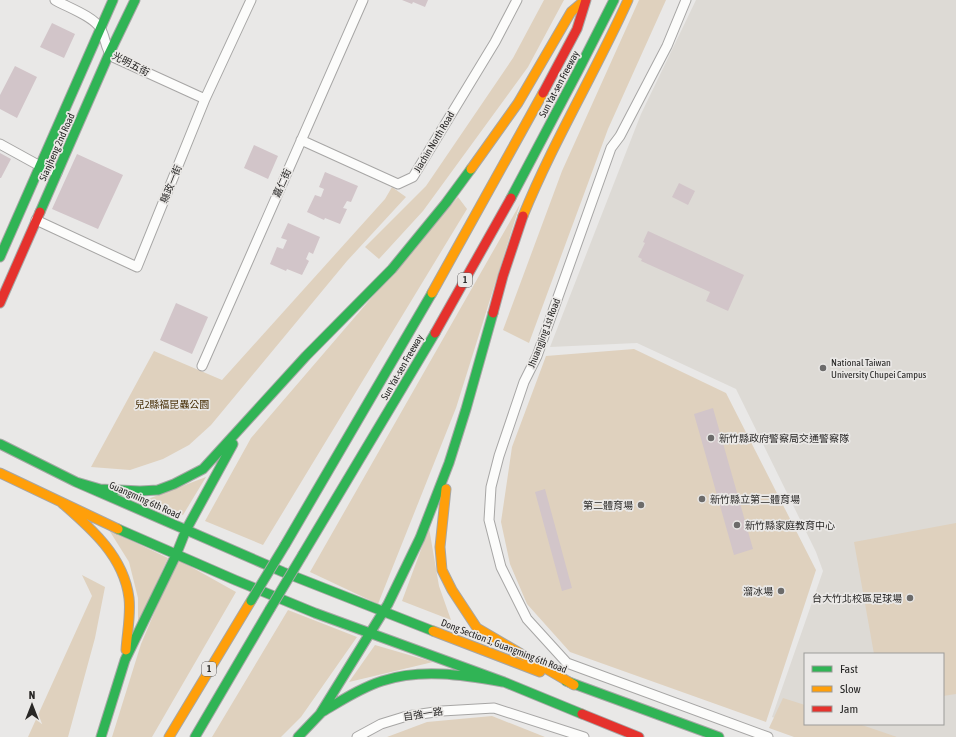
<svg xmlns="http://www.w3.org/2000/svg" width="956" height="737" viewBox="0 0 956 737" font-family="'Asap Condensed','Noto Sans TC',sans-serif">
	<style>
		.built { fill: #dddad5; fill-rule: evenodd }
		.green { fill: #dfd1be }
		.building { fill: #d2c5c9 }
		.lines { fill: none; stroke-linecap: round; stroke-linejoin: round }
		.street-casing { stroke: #a7a6a5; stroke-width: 11 }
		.fast-casing { stroke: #a7a6a5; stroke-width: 11 }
		.slow-casing { stroke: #a7a6a5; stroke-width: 11 }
		.jam-casing { stroke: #a7a6a5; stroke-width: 11 }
		.street { stroke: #fcfcfb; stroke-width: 9 }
		.fast { stroke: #30b455; stroke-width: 9 }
		.slow { stroke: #ff9f0a; stroke-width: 9 }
		.jam { stroke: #e5322d; stroke-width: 9 }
		.fast-bridge-casing { stroke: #a7a6a5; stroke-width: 11; stroke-linecap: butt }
		.fast-bridge { stroke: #30b455; stroke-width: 9 }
		.poi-dot { fill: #6c6b6a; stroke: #eae8e6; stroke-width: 1.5 }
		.labels { text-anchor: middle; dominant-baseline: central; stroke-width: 3.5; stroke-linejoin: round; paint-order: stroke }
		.shield { fill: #eae8e6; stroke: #626160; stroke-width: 1 }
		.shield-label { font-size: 9px; font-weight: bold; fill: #282726 }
		.street-label { font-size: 10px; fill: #282726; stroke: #eae8e6 }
		.poi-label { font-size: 10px; fill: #282726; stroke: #eae8e6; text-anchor: start }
		.park-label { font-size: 10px; fill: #432a00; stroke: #eae8e6 }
	</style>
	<rect width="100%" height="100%" fill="#e9e8e7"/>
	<!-- built -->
	<path class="built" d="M696,0H956V737H831L772,717L823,571L816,552L736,389L637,343L550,347L641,114ZM805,654H943V724H805Z"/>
	<!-- green -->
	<path class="green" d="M544,0H564L528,67L423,211L379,259L365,247L426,186L513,58Z
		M639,0H666L608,129L529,343L503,330L562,171Z
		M392,187L406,197L347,261L211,425L189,445L163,459L130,470L91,467L154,351L222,380L385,199Z
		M458,197L467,209L263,545L205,521L251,438Z
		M520,204L456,408L378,604L310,572Z
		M634,349L726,393L816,570L766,722L570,652L527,604L510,564L501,522L512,447L546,356Z
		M206,477L183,515L148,499Z
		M956,523V694L943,696V654H874L854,542Z
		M429,528L439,586L451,620L402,601Z
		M109,530L168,558L138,623V598L129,562Z
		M177,559L236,592L152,737H112L141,644Z
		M82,575L105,587L95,638L68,737H28L92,596Z
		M288,610L357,637L301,717L281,737H212Z
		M375,645L433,662L349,682Z
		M783,698L805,705V724H859L897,737H794L769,728Z
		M492,716L545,737H387L427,722Z"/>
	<!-- building -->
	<path class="building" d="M402,0H428L425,7L413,2L412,4Z
		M52,23L75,34L64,58L40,47Z
		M15,66L37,77L17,118L0,109V95Z
		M254,145L278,156L268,179L244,168Z
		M0,153L11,159L1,178H0Z
		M77,154L123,175L98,229L52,209Z
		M325,172L358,186L351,202L347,201L343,208L347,209L340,224L325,218L324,220L307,212L315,195L321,197L324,189L319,187Z
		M679,183L695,191L688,205L672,197Z
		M288,223L320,237L313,254L309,252L306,259L309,261L302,275L287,269L286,271L270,264L277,247L283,249L287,240L281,238Z
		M648,231L744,275L728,311L706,301L710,292L641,261L642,259L638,257L645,243L643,242Z
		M176,303L208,317L192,354L160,340Z
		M713,408L753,549L734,555L694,414Z
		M545,489L572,588L562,591L535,492Z"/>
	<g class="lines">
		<!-- street casing -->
		<g class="street-casing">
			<path id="street" d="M55,0C67,7 93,16 100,28C107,39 104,50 115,58L205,99
				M686,0L667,46L620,136L611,148L537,356L524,382L499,456L491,487L489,520L501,567L527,619L567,663L768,737
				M301,140L398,184L413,177L495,42L517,0
				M0,144L40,166L57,173
				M36,220L137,267L205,99L251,0
				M202,366L363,0
				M357,737L381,724L407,716L442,711L494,708L584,737"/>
		</g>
		<!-- fast casing -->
		<g class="fast-casing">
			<path id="fast" d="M511,198L578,71L614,0
				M40,212L109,54L135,0
				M0,257L113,0
				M0,444L76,482L283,572L433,631
				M76,482L100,489L140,491L158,490L174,484L203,469L306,356L392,269L446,203L471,169
				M118,529L235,580L315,613L504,682L582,714
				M285,545L432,293
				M303,554L435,333
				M566,681L719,737
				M322,712C341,701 360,688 382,681C421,668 463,675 503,682
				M101,737L125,660L176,555L186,530L233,444
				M195,737L270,609
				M298,737L320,714L388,604L420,538L449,463L466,409L493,313"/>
		</g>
		<!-- slow casing -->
		<g class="slow-casing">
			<path id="slow" d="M471,169L518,103L571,12L585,0
				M523,216C553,142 595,73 628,0
				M432,293L543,93
				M0,473L118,529
				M446,489L440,547L442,570L452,590L477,628L574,685
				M62,503C92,529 124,557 129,598C131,615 127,633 126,650
				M433,631L540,672
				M169,737L251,601"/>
		</g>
		<!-- jam casing -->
		<g class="jam-casing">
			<path id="jam" d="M543,93L577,29L586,0
				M0,303L40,212
				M493,313L503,276L523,216
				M435,333L511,198
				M582,714L639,737"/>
		</g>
		<!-- street -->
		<use href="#street" class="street"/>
		<!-- fast -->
		<use href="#fast" class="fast"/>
		<!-- slow -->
		<use href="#slow" class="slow"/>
		<!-- jam -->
		<use href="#jam" class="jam"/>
		<!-- fast-bridge casing -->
		<g class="fast-bridge-casing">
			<path id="fast-bridge" d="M251,601L285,545
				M270,609L303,554"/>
		</g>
		<!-- fast-bridge -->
		<use href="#fast-bridge" class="fast-bridge"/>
	</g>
	<!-- markers -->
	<g class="poi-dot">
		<circle cx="823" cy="368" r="4"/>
		<circle cx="711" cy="438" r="4"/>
		<circle cx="702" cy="499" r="4"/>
		<circle cx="641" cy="505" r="4"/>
		<circle cx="737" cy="525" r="4"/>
		<circle cx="781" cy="591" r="4"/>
		<circle cx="910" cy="598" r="4"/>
	</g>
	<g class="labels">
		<!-- shield labels -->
		<g class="shield">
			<rect x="458" y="273" width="14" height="14" rx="3"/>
			<rect x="202" y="662" width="14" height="14" rx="3"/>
		</g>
		<g class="shield-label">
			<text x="465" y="280">1</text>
			<text x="209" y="669">1</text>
		</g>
		<!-- street labels -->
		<g class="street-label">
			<text transform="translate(131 64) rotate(27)">光明五街</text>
			<text transform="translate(559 84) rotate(-62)">Sun Yat-sen Freeway</text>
			<text transform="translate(434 142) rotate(-59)">Jiachin North Road</text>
			<text transform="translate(57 147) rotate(-66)">Sianjheng 2nd Road</text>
			<text transform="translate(282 183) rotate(-66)">嘉仁街</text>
			<text transform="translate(171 184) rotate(-68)">縣政一街</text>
			<text transform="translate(544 333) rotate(-69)">Jhuangjing 1st Road</text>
			<text transform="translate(402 367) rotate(-60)">Sun Yat-sen Freeway</text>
			<text transform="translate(145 500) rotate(24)">Guangming 6th Road</text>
			<text transform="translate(504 646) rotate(21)">Dong Section 1, Guangming 6th Road</text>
			<text transform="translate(423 714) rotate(-9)">自強一路</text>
		</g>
		<!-- poi labels -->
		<g class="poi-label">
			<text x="831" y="362">National Taiwan<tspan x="831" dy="12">University Chupei Campus</tspan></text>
			<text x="719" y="438">新竹縣政府警察局交通警察隊</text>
			<text x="710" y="499">新竹縣立第二體育場</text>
			<text x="633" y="505" text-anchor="end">第二體育場</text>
			<text x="745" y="525">新竹縣家庭教育中心</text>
			<text x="773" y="591" text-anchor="end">溜冰場</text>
			<text x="902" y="598" text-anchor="end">台大竹北校區足球場</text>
		</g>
		<!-- park labels -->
		<g class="park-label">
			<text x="172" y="404">兒2縣福昆蟲公園</text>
		</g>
	</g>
	<!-- legend -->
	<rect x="804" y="653" width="140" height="72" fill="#eae8e6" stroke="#9c9b99"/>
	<rect x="812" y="666" width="20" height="6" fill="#30b455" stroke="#9c9b99"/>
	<text x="840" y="673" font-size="12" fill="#282726">Fast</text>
	<rect x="812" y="686" width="20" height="6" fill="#ff9f0a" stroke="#9c9b99"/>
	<text x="840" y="693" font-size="12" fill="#282726">Slow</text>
	<rect x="812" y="706" width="20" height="6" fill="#e5322d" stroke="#9c9b99"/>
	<text x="840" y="713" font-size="12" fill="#282726">Jam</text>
	<!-- north arrow -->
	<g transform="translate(32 705)" stroke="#eae8e6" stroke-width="3" paint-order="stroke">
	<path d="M0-3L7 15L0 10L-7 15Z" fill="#282726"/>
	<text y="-6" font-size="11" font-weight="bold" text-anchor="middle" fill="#282726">N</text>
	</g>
</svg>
